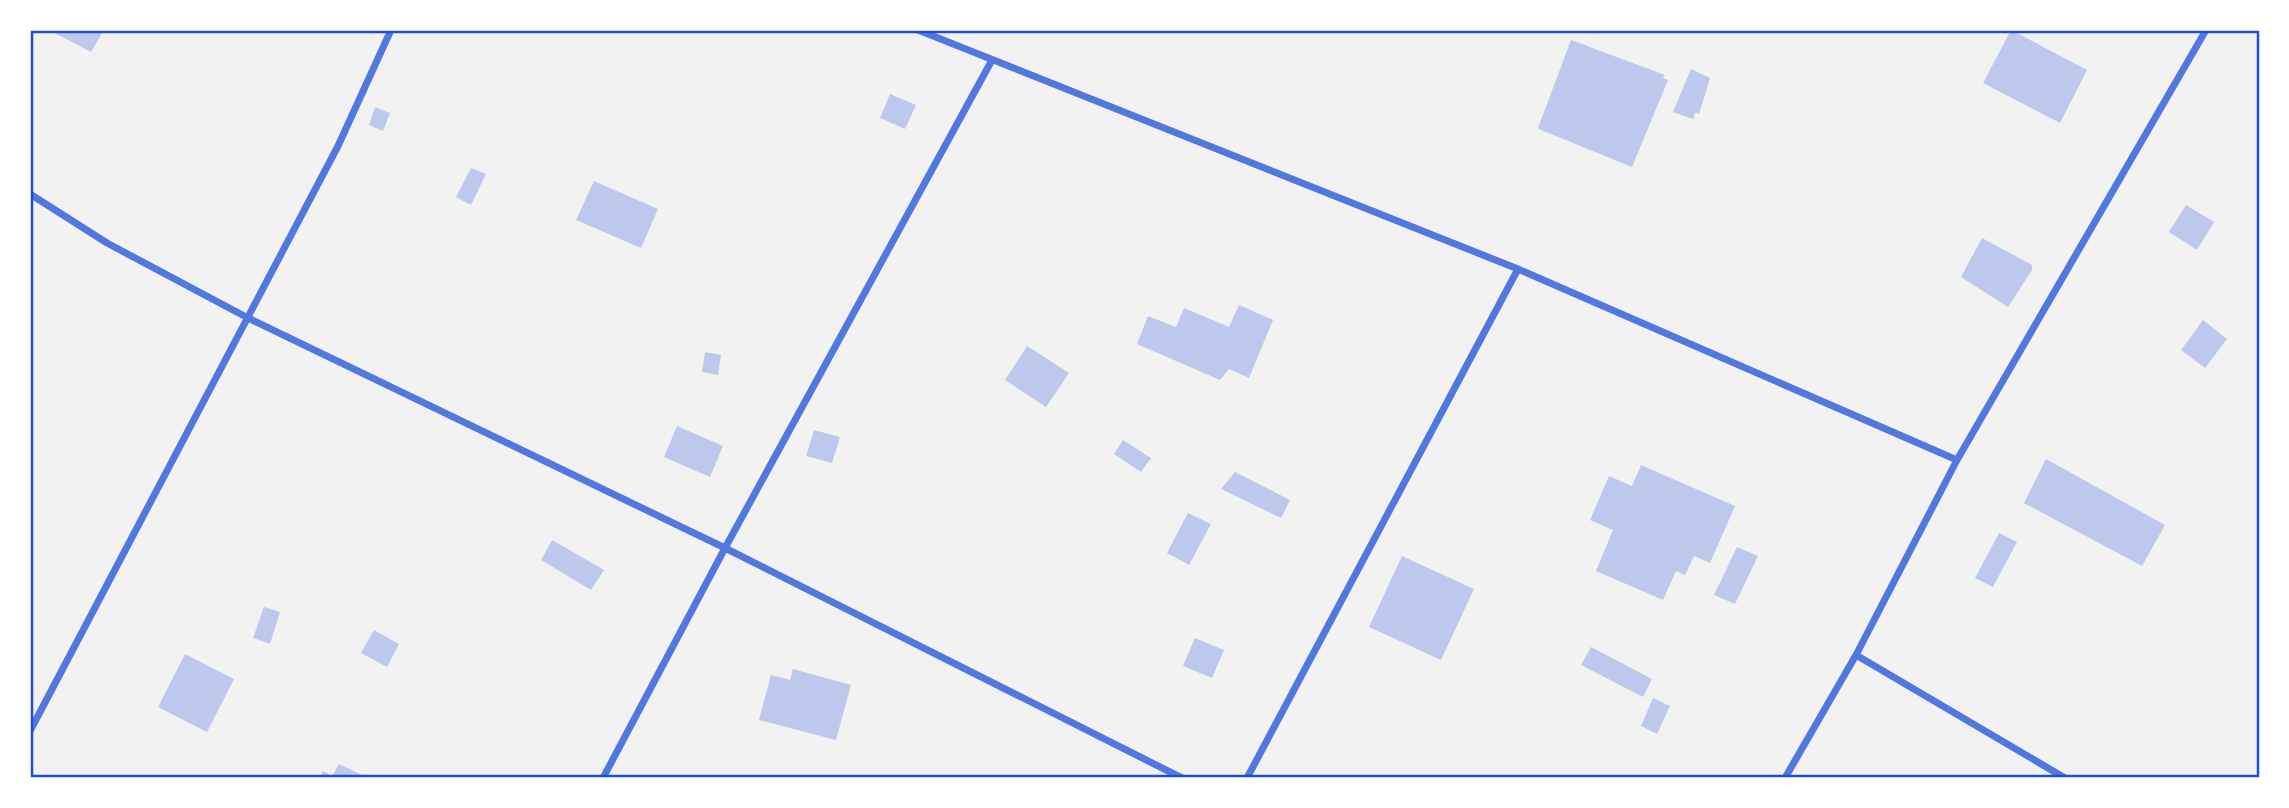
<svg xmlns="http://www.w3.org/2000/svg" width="2289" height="808" viewBox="0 0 2289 808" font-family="'DM Sans',sans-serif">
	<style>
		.building { fill: #bdc9ec }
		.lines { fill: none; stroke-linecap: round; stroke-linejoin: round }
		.minor { stroke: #5277de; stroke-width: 7 }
		.neatline { fill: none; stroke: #1d4ed8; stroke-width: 2.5 }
	</style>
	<rect width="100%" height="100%" fill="#f2f2f2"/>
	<!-- building -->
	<path class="building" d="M49,30H104L91,52Z
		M2011,30L2087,70L2060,123L1983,83Z
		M1571,40L1665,75L1663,78L1668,80L1632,167L1541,130L1538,128Z
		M1691,69L1710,78L1699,114L1695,113L1693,119L1673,112Z
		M890,94L916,105L905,129L880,118Z
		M375,107L390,113L383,131L369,125Z
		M471,168L486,174L471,205L456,197Z
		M594,181L658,209L641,248L576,220Z
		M2186,205L2214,222L2197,250L2169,232Z
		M1982,238L2032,265V270L2008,307L1961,277Z
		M1239,305L1273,320L1249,378L1229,369L1220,380L1137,344L1148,316L1176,327L1184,308L1229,327Z
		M2203,320L2227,339L2205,368L2181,350Z
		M1027,346L1069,373L1046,407L1005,380Z
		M705,352L721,355L718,375L702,372Z
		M677,426L723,446L710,477L664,457Z
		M814,430L840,437L832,463L806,456Z
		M1123,440L1151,458L1141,472L1114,454Z
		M2046,459L2165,525L2142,566L2024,503Z
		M1641,465L1735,506L1710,563L1694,556L1685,575L1676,571L1663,600L1596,571L1613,530L1590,520L1609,476L1632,486Z
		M1235,472L1290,500L1281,518L1221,489Z
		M1188,513L1211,524L1189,565L1167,553Z
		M1999,533L2017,542L1993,587L1975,578Z
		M552,540L604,570L591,590L541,560Z
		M1737,547L1758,556L1735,604L1714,595Z
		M1402,556L1474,589L1441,660L1369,627Z
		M264,607L280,612L270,644L253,638Z
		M374,630L399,644L387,667L361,653Z
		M1195,638L1224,650L1212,678L1183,666Z
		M1591,647L1652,679L1643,697L1581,665Z
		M185,654L234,679L207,732L158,707Z
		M793,669L851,685L836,740L759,720L771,675L790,680Z
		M1653,698L1670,706L1657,734L1641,726Z
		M339,764L368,778H320L323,771L332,776Z"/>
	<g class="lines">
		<!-- minor -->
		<path class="minor" d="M918,30L1518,269L1957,460
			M30,194L107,243L248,318L725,548L1182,778
			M1856,655L2065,778
			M30,731L338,146L391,30
			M603,778L725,548L992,60
			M1247,778L1518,269
			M1785,778L1856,655L1957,460L2206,30"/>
	</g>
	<!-- border -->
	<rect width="2289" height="808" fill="none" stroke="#ffffff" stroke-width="63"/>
	<rect x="32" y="32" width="2226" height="744" class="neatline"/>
</svg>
